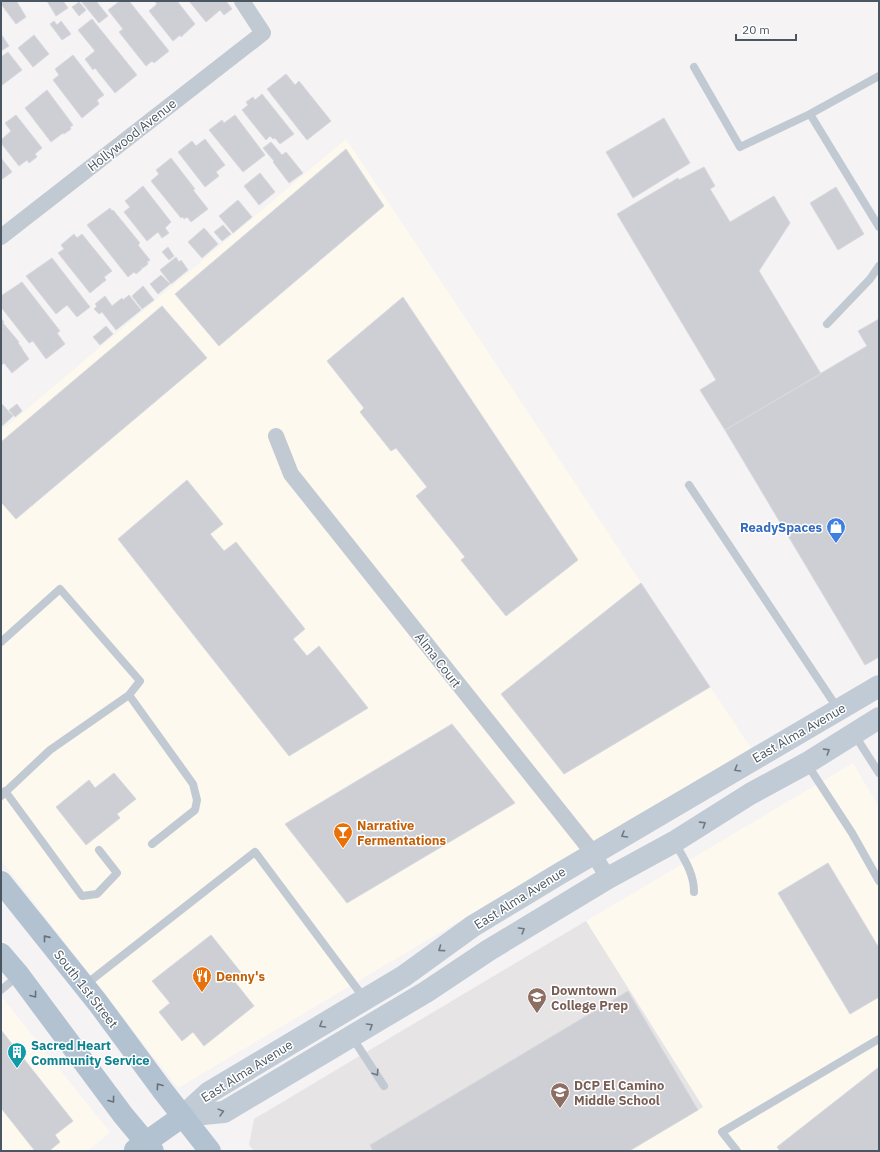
<svg xmlns="http://www.w3.org/2000/svg" width="880" height="1152" viewBox="0 0 880 1152" font-family="'IBM Plex Sans',sans-serif">
	<style>
		.commercial { fill: #fdf9ef }
		.education { fill: #e6e4e5 }
		.building { fill: #cdcfd5; stroke: #d7d9de }
		.lines { fill: none; stroke-linecap: round; stroke-linejoin: round }
		.lane { stroke: #c1cad2; stroke-width: 8 }
		.street { stroke: #c1cad2; stroke-width: 16 }
		.secondary { stroke: #c1cbd6; stroke-width: 22 }
		.primary { stroke: #b3c2d1; stroke-width: 22 }
		.oneway { stroke: #6e7984 }
		.oneway2 { stroke: #64717d }
		.oneway3 { stroke: #6e7983 }
		.labels { text-anchor: middle; dominant-baseline: central; stroke-width: 3; stroke-linejoin: round; paint-order: stroke }
		.street-label { font-size: 13px; fill: #4a5661; stroke: #fff }
		.shop-label { font-size: 13px; font-weight: bold; fill: #366cbe; stroke: #fff; text-anchor: end }
		.food-label { font-size: 13px; font-weight: bold; fill: #c56008; stroke: #fff; text-anchor: start }
		.education-label { font-size: 13px; font-weight: bold; fill: #785e54; stroke: #fff; text-anchor: start }
		.culture-label { font-size: 13px; font-weight: bold; fill: #0d838f; stroke: #fff; text-anchor: start }
	</style>
	<rect width="100%" height="100%" fill="#f5f3f3"/>
	<!-- commercial -->
	<path class="commercial" d="M346,139L751,748L178,1088L1,860V431Z
		M853,763L879,807V1151H630L703,1107L586,921Z
		M1,996L110,1132L88,1151H1Z"/>
	<!-- education -->
	<path class="education" d="M586,921L703,1107L630,1151H254L249,1145L254,1119Z"/>
	<!-- building -->
	<path class="building" d="M1,1L17,2L26,17L16,24L1,4Z
		M47,1H63L68,8L56,16Z
		M81,1H96L108,16L99,23Z
		M120,1H129L169,51L154,63L152,61L146,66L119,32L123,29L108,10Z
		M154,1H177L195,24L181,37L180,35L173,41L149,11L157,4Z
		M189,1H226L232,9L224,15L220,10L206,22Z
		M79,2L86,10L79,16L72,7Z
		M92,19L137,75L115,93L95,68L93,70L85,59L95,51L78,30Z
		M54,21L57,25L61,21L71,34L62,40L50,24Z
		M1,34L9,46L1,51Z
		M34,35L49,54L33,67L18,48Z
		M8,52L22,70L1,86V57Z
		M73,55L104,95L97,100L99,104L82,118L53,80L59,75L55,69Z
		M286,74L295,85L299,81L331,121L307,140L267,89Z
		M47,90L73,125L70,127L71,129L64,134L63,133L51,142L25,108Z
		M262,94L294,134L280,144L275,138L273,139L270,136L266,140L242,110L248,105L246,102L253,97L255,100Z
		M16,115L42,148L35,154L37,157L29,163L27,160L19,166L1,143V140L11,131L5,123Z
		M235,115L265,155L243,172L209,130L222,120L224,123Z
		M664,118L690,163L633,198L606,152Z
		M205,139L225,165L216,172L219,176L205,187L178,152L192,141L196,146Z
		M271,142L282,155L286,152L303,173L289,183L273,162L274,161L263,148Z
		M346,149L384,206L219,346L175,294Z
		M1,158L12,172L1,180Z
		M171,158L195,189L193,190L208,209L191,222L187,217L184,219L183,217L181,218L151,181L159,174L156,170Z
		M704,167L715,186L710,189L730,222L774,196L790,223L759,271L821,374L725,430L700,390L716,380L617,214L678,178L679,180Z
		M260,173L275,192L259,205L244,186Z
		M143,186L171,222L165,228L169,233L162,238L158,232L147,241L124,212L130,207L125,201Z
		M836,187L864,234L838,250L810,203Z
		M238,200L252,217L233,233L219,216Z
		M110,208L112,211L113,210L140,243L138,245L150,260L147,262L148,264L143,268L141,267L142,269L136,274L134,272L128,277L87,225Z
		M223,225L231,234L222,241L214,232Z
		M204,228L218,244L202,258L188,242Z
		M74,234L77,238L82,234L112,271L104,277L106,280L90,293L58,253L64,249L61,245Z
		M168,247L174,256L169,260L162,252Z
		M176,257L179,262L181,260L188,270L171,284L160,270Z
		M52,258L90,307L77,317L67,305L56,314L26,276Z
		M161,275L170,284L158,294L150,284Z
		M22,282L60,331L57,333L65,344L46,359L33,341L29,343L1,307V296Z
		M143,286L154,300L142,309L132,296Z
		M129,295L141,310L116,330L102,312L99,314L94,309L97,306L95,304L105,296L112,306L122,298L123,300Z
		M403,297L578,560L506,616L461,560L465,557L416,496L427,487L396,448L391,451L360,412L364,408L327,361Z
		M162,306L207,358L16,519L1,502V442Z
		M1,318L4,322L3,323L19,342L18,343L22,348V349L29,359L12,373L4,363L1,366Z
		M879,319V657L865,665L725,430L867,346L858,331Z
		M106,326L113,334L100,345L93,337Z
		M2,404L13,416L1,427V405Z
		M17,404L22,411L15,417L9,410Z
		M187,480L223,524L210,534L224,551L236,542L305,629L293,639L307,656L319,646L368,708L289,756L118,539Z
		M641,583L710,687L564,774L501,694Z
		M452,724L515,803L347,903L285,824Z
		M114,773L136,799L117,814L120,818L86,845L56,807L89,780L95,788Z
		M828,863L879,948V997L850,1014L778,893Z
		M211,935L243,975L235,982L254,1006L204,1046L193,1032L182,1041L159,1012L170,1003L152,981Z
		M628,991L698,1110L629,1151H373L370,1145Z
		M1,1030L73,1121L55,1135L60,1142L49,1151H35L1,1108Z
		M879,1067V1151H780L777,1147Z"/>
	<g class="lines">
		<!-- lane -->
		<path class="lane" d="M694,67L740,147L810,114
			M879,76L810,114L879,227
			M827,324L870,279L879,266
			M689,485L838,709
			M1,642L60,589L140,681L129,695L50,750L1,796
			M129,695L193,784L197,800L195,810L152,844
			M854,734L879,773
			M807,764L852,833L879,881
			M5,791L82,896L97,894L117,873L99,850
			M675,843C684,859 694,873 694,892
			M85,985L255,852L364,998
			M1,990L19,975
			M352,1037L384,1086
			M737,1151L722,1132L879,1039"/>
		<!-- street -->
		<path class="street" d="M1,237L263,33L242,1
			M276,436L291,474L593,853L608,878"/>
		<!-- secondary -->
		<path class="secondary" d="M183,1116L208,1093L404,976L473,926L559,874L879,686
			M183,1116L224,1112L426,992L489,950L608,878L674,842L750,794L807,763L879,718"/>
		<!-- primary -->
		<path class="primary" d="M1,882L98,1003L163,1091L210,1151
			M1,954L19,975L123,1115L153,1151
			M135,1150L183,1116"/>
	</g>
	<!-- one-way arrows -->
	<defs><path id="oneway-chevron" d="M-2-3.5L2.5 0L-2 3.5" fill="none" stroke-width="1.6" stroke-linecap="round" stroke-linejoin="round"/></defs>
	<g class="oneway">
		<use href="#oneway-chevron" transform="translate(827 751) rotate(-32)"/>
		<use href="#oneway-chevron" transform="translate(737 769) rotate(150)"/>
		<use href="#oneway-chevron" transform="translate(703 824) rotate(-32)"/>
		<use href="#oneway-chevron" transform="translate(624 835) rotate(150)"/>
		<use href="#oneway-chevron" transform="translate(522 930) rotate(-31)"/>
		<use href="#oneway-chevron" transform="translate(441 949) rotate(144)"/>
		<use href="#oneway-chevron" transform="translate(322 1025) rotate(149)"/>
		<use href="#oneway-chevron" transform="translate(370 1026) rotate(-31)"/>
		<use href="#oneway-chevron" transform="translate(221 1112) rotate(-15)"/>
	</g>
	<g class="oneway2">
		<use href="#oneway-chevron" transform="translate(46 938) rotate(-129)"/>
		<use href="#oneway-chevron" transform="translate(34 995) rotate(53)"/>
		<use href="#oneway-chevron" transform="translate(159 1086) rotate(-126)"/>
		<use href="#oneway-chevron" transform="translate(112 1100) rotate(53)"/>
	</g>
	<use class="oneway3" href="#oneway-chevron" transform="translate(376 1073) rotate(57)"/>
	<!-- icons -->
	<defs>
		<g id="shop-pin" transform="scale(1)"><path d="M0 17L-7.5 6A9.5 9.5 0 1 1 7.5 6Z" fill="#3f7fe0" stroke="#fff"/><path d="M-5-2.5h2.3a2.7 3.5 0 0 1 5.4 0H5L5.5 6h-11ZM-1.5-2.5h3a1.5 2.3 0 0 0-3 0Z" fill="#fff"/></g>
		<g id="bar-pin" transform="scale(1)"><path d="M0 17L-7.5 6A9.5 9.5 0 1 1 7.5 6Z" fill="#e8710a" stroke="#fff"/><path d="M-6-5H6L.8 .8V4.5H3.5V6h-7V4.5H-.8V.8Z" fill="#fff"/></g>
		<g id="restaurant-pin" transform="scale(1)"><path d="M0 17L-7.5 6A9.5 9.5 0 1 1 7.5 6Z" fill="#e8710a" stroke="#fff"/><path d="M-5-6h1v4h1v-4h1v4h1v-4h1v5L-1.5 .5V6h-2V.5L-5-1ZM5-6V6H3V1.5H1.5Q1.5-4 5-6Z" fill="#fff"/></g>
		<g id="school-pin" transform="scale(1)"><path d="M0 17L-7.5 6A9.5 9.5 0 1 1 7.5 6Z" fill="#8d6e63" stroke="#fff"/><path d="M0-5L7-2L0 1L-7-2ZM-4 1L0 2.5L4 1V4Q0 6-4 4Z" fill="#fff"/></g>
		<g id="building-pin" transform="scale(1)"><path d="M0 17L-7.5 6A9.5 9.5 0 1 1 7.5 6Z" fill="#0f9aa8" stroke="#fff"/><path d="M-4-6H4V6H1V3H-1V6H-4ZM-2.5-4.3h1.7v1.8h-1.7ZM.8-4.3h1.7v1.8H.8ZM-2.5-1h1.7V.8h-1.7ZM.8-1h1.7V.8H.8Z" fill="#fff"/></g>
	</defs>
	<g fill-rule="evenodd">
		<use href="#shop-pin" x="836" y="527"/>
		<use href="#bar-pin" x="343" y="832"/>
		<use href="#restaurant-pin" x="202" y="976"/>
		<use href="#school-pin" x="537" y="997"/>
		<use href="#building-pin" x="17" y="1052"/>
		<use href="#school-pin" x="560" y="1092"/>
	</g>
	<g class="labels">
		<!-- street labels -->
		<g class="street-label">
			<text transform="translate(132 135) rotate(-38)">Hollywood Avenue</text>
			<text transform="translate(438 660) rotate(52)">Alma Court</text>
			<text transform="translate(799 733) rotate(-30)">East Alma Avenue</text>
			<text transform="translate(520 898) rotate(-32)">East Alma Avenue</text>
			<text transform="translate(86 989) rotate(52)">South 1st Street</text>
			<text transform="translate(247 1071) rotate(-32)">East Alma Avenue</text>
		</g>
		<!-- shop labels -->
		<g class="shop-label">
			<text x="822" y="527">ReadySpaces</text>
		</g>
		<!-- food labels -->
		<g class="food-label">
			<text x="357" y="825">Narrative<tspan x="357" dy="15">Fermentations</tspan></text>
			<text x="216" y="976">Denny's</text>
		</g>
		<!-- education labels -->
		<g class="education-label">
			<text x="551" y="990">Downtown<tspan x="551" dy="15">College Prep</tspan></text>
			<text x="574" y="1085">DCP El Camino<tspan x="574" dy="15">Middle School</tspan></text>
		</g>
		<!-- culture labels -->
		<g class="culture-label">
			<text x="31" y="1045">Sacred Heart<tspan x="31" dy="15">Community Service</tspan></text>
		</g>
	</g>
	<!-- border -->
	<rect width="880" height="1152" fill="none" stroke="#4a5661" stroke-width="4"/>
	<!-- scale -->
	<path d="M736 34v6h60v-6" fill="none" stroke="#4a5661" stroke-width="2"/>
	<text x="742" y="34" font-size="12" fill="#4a5661" stroke="#ffffff" stroke-width="3" paint-order="stroke">20 m</text>
</svg>
